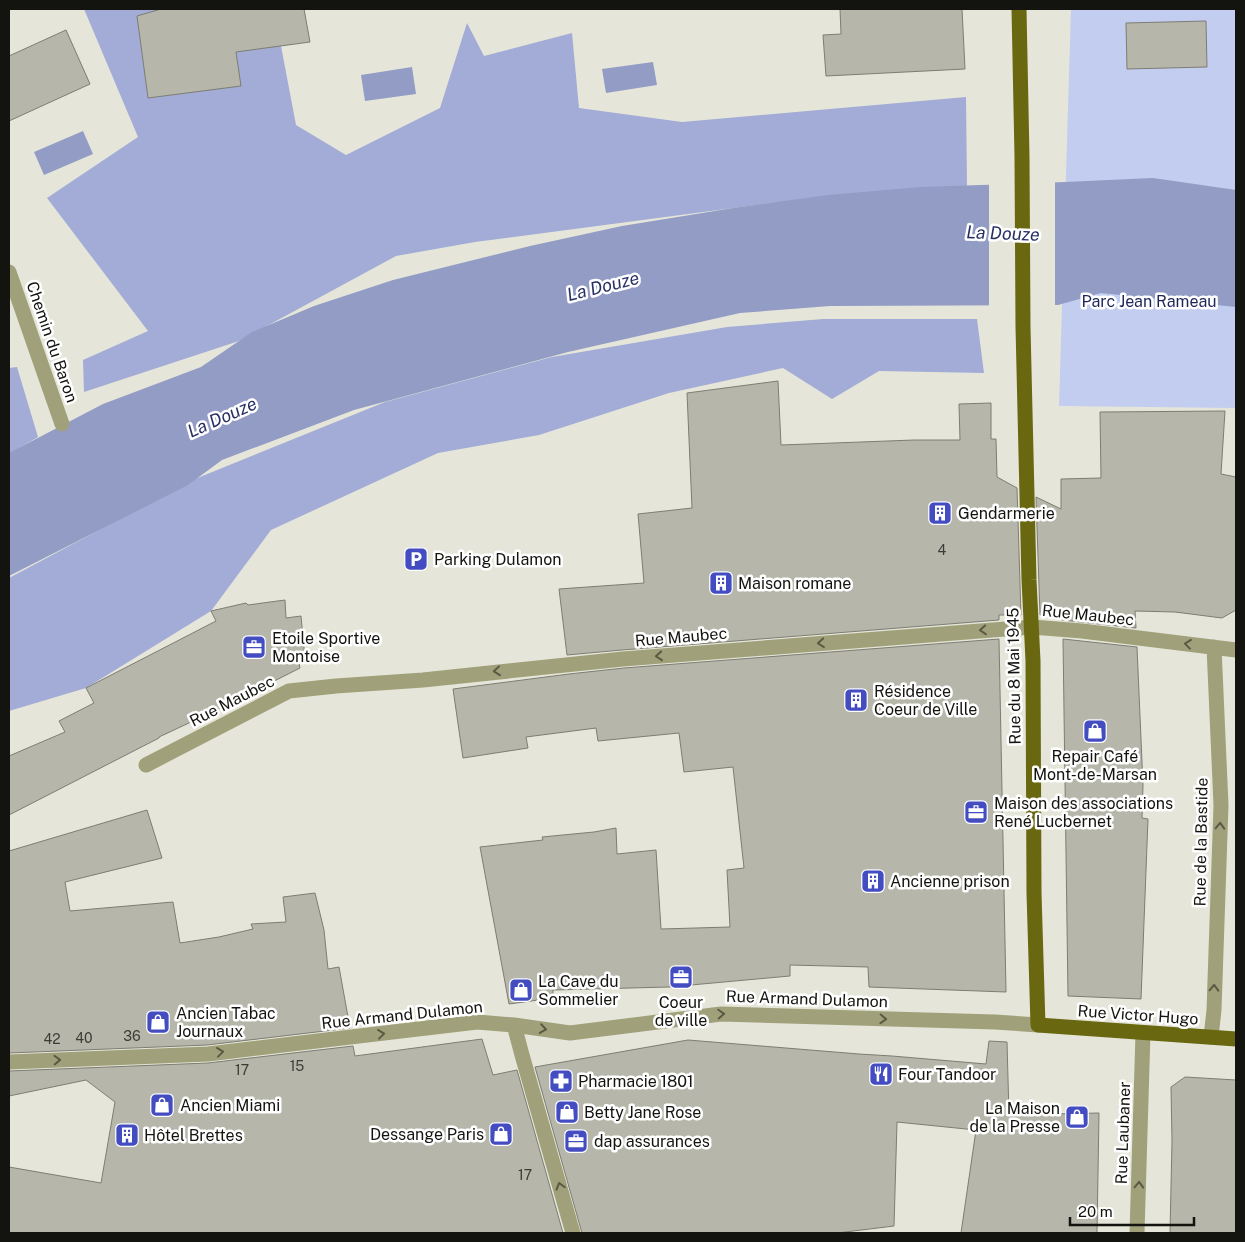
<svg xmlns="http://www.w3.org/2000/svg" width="1245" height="1242" viewBox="0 0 1245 1242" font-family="'Public Sans',sans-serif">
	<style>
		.green { fill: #c3cdf0 }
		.forest { fill: #a2acd6 }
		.water { fill: #929cc5 }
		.pier { fill: #e5e6d9 }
		.building { fill: #b6b7aa; stroke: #7d7d72 }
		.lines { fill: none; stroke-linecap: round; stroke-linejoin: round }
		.minor { stroke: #a0a17a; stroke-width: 15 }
		.major { stroke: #696810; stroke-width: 15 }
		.oneway { stroke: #5a5a44 }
		.labels { text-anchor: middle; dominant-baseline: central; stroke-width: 5; stroke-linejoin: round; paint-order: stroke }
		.number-label { font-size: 14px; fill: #3c3c36 }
		.park-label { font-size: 16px; fill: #1e2558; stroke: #fff }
		.street-label { font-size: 16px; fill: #13130f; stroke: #fff }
		.poi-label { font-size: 16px; fill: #13130f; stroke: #fff; text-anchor: start }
		.water-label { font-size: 18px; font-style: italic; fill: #272f63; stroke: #fff }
	</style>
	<rect width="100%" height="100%" fill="#e5e6d9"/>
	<!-- green -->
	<path class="green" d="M1071,9H1236V408L1059,406Z"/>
	<!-- forest -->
	<path class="forest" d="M84,9H274L296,125L346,155L440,108L467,23L484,56L572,33L579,108L682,122L966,97L967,186L771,203L475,242L396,256L239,341L84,392L83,360L148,331L47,198L138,137Z
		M823,319H977L984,373L879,371L832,399L783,368L669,393L539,435L438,453L271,530L211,611L86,688L9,711V578L195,479L385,402L552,357L727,327Z
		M17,367L38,437L9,454V368Z"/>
	<!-- water -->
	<path class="water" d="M653,62L657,85L606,93L602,69Z
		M412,67L416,94L365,101L361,75Z
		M83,131L93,154L44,175L34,152Z
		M1153,178L1236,190V307L1101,293L1058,305L830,306L740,313L568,352L354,410L222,460L188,485L9,576V453L103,404L201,367L252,332L314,306L393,280L530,246L622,226L733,208L828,195L921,187L1065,182Z"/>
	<!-- pier -->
	<path class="pier" d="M1055,180V307H989V182Z"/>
	<!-- building -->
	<path class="building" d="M161,9H304L310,42L236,52L241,86L148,98L137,16Z
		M840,9H962L965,69L826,76L823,35L841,34Z
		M1206,21L1207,67L1127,69L1126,23Z
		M66,30L90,84L9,121V56Z
		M778,381L781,445L914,440H960L959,404L991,403V439H996L997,477L1017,488L1021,615H999V620L622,650L567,655L559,589L644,583L638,514L692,508L687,393Z
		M1225,411L1221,474L1236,477V610L1222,618L1175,612L1135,611L1136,628L1062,620V614L1040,615L1036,497L1061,509V479L1101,478L1100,412Z
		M285,600L286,618L301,616L305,658H298L300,668L223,707L159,737V738L9,815V756L65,732L59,721L94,703L86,688L216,621L211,611L246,603L248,605Z
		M999,639L1006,992L869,987L868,967L790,965V976L669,987L553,990V998L509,1004L480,847L543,840L542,837L594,832L616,828L617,854L656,850L661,929L730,927L727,870L744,868L733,767L684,772L679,733L598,741L596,728L526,737L528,748L463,758L453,689L569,674L624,668Z
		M1063,639L1137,647L1143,785L1142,818L1148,819L1141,999L1068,996Z
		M147,810L162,858L65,882L70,911L173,902L180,943L219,937L253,929L251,924L286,922L283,897L315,893L324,930L328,969L339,967L350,1028L207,1045L9,1053V851Z
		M482,1039L493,1075L517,1070L563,1233H9V1167L101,1183L115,1102L86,1080L9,1096V1071L208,1063L353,1046L355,1056Z
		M688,1040L859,1054L892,1056L986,1064L989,1041L1007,1042L1009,1115L1099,1113L1097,1233H961L976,1130L897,1122L894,1226L837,1233H582L535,1067Z
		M1185,1077L1236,1080V1233H1170L1172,1141L1171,1087Z"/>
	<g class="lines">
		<!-- minor -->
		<path class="minor" d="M9,272L62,424
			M146,765L289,691L336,686L423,680L623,659L1032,627L1082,631L1236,650
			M514,1025L522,1055L573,1233
			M1211,1037L1214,1010L1221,805L1214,647
			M9,1062L208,1054L477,1022L514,1025L570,1033L721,1014L995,1022L1038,1025
			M1137,1233L1143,1033"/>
		<!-- major -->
		<path class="major" d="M1019,9L1022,157L1023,327L1029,580L1033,661L1034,893L1038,1025L1236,1039"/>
	</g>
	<!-- one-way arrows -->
	<defs><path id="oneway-chevron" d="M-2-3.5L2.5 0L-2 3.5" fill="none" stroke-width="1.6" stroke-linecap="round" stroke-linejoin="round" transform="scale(1.25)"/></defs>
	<g class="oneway">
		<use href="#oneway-chevron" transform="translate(983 630) rotate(175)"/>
		<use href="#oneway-chevron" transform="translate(821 643) rotate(175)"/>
		<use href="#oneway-chevron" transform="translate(1188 644) rotate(-173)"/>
		<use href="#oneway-chevron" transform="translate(659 656) rotate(175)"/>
		<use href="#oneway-chevron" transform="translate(497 671) rotate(174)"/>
		<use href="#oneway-chevron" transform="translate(1220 826) rotate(-88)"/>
		<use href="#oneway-chevron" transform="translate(1214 988) rotate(-88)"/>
		<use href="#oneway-chevron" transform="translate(721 1014) rotate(-3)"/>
		<use href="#oneway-chevron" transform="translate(883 1019) rotate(2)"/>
		<use href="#oneway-chevron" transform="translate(543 1029) rotate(9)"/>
		<use href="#oneway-chevron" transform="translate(381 1034) rotate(-7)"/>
		<use href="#oneway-chevron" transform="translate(220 1052) rotate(-7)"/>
		<use href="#oneway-chevron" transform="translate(57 1060) rotate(-2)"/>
		<use href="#oneway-chevron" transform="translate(1139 1185) rotate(-88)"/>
		<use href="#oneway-chevron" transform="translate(560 1186) rotate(-106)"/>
	</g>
	<!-- icons -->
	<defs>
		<g id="building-square" transform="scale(1.25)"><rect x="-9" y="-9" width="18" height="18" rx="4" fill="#434dc1" stroke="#fff"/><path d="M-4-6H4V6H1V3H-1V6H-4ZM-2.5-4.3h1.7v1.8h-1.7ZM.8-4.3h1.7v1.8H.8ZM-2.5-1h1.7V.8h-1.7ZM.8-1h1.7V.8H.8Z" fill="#fff"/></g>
		<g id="parking-square" transform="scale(1.25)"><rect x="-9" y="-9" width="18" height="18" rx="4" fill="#434dc1" stroke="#fff"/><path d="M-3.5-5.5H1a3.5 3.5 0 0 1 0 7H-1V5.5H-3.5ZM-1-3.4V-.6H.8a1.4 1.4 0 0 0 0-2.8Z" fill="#fff"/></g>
		<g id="office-square" transform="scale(1.25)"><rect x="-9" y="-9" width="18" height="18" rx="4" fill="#434dc1" stroke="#fff"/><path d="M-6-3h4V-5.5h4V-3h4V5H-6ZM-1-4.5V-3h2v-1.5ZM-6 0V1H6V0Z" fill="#fff"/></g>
		<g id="shop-square" transform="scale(1.25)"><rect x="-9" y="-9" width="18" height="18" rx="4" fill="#434dc1" stroke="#fff"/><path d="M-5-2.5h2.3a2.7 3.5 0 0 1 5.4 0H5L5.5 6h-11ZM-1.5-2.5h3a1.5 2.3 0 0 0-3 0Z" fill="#fff"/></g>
		<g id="restaurant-square" transform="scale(1.25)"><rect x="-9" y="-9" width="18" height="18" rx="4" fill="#434dc1" stroke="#fff"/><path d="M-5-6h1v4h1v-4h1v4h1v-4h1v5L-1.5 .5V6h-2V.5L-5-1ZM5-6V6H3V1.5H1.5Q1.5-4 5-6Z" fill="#fff"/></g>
		<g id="pharmacy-square" transform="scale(1.25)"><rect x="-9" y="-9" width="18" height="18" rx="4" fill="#434dc1" stroke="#fff"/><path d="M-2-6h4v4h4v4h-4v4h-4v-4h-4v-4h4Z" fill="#fff"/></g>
	</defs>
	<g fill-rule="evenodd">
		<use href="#building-square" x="940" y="513"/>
		<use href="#parking-square" x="416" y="559"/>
		<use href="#building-square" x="721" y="583"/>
		<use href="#office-square" x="254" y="647"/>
		<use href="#building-square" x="856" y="700"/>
		<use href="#shop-square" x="1095" y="731"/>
		<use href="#office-square" x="976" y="812"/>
		<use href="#building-square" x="873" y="881"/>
		<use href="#office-square" x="681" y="977"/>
		<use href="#shop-square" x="521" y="990"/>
		<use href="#shop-square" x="158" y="1022"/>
		<use href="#restaurant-square" x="881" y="1074"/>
		<use href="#pharmacy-square" x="561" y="1081"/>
		<use href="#shop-square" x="162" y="1105"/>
		<use href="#shop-square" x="567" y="1112"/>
		<use href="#shop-square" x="1077" y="1117"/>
		<use href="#shop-square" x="501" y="1134"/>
		<use href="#building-square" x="127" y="1135"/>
		<use href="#office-square" x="576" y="1141"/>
	</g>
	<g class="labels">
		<!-- number labels -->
		<g class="number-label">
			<text x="942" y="550">4</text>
			<text x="132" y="1036">36</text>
			<text x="84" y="1038">40</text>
			<text x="52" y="1039">42</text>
			<text x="297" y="1066">15</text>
			<text x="242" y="1070">17</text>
			<text x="525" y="1175">17</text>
		</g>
		<!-- park labels -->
		<g class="park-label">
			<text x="1149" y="301">Parc Jean Rameau</text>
		</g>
		<!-- street labels -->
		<g class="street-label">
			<text transform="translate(52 342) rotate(71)">Chemin du Baron</text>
			<text transform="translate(1088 615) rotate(6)">Rue Maubec</text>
			<text transform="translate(681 637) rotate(-5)">Rue Maubec</text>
			<text transform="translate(1014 676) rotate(-91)">Rue du 8 Mai 1945</text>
			<text transform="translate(232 701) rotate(-27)">Rue Maubec</text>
			<text transform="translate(1201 842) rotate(-89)">Rue de la Bastide</text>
			<text transform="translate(807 999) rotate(2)">Rue Armand Dulamon</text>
			<text transform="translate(402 1015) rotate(-6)">Rue Armand Dulamon</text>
			<text transform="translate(1138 1015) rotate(4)">Rue Victor Hugo</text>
			<text transform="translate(1123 1133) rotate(-88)">Rue Laubaner</text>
		</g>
		<!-- poi labels -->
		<g class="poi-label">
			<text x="958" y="513">Gendarmerie</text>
			<text x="434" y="559">Parking Dulamon</text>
			<text x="738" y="583">Maison romane</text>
			<text x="272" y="638">Etoile Sportive<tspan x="272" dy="18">Montoise</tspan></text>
			<text x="874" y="691">Résidence<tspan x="874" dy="18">Coeur de Ville</tspan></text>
			<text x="1095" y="756" text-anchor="middle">Repair Café<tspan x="1095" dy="18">Mont-de-Marsan</tspan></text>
			<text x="994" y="803">Maison des associations<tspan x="994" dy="18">René Lucbernet</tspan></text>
			<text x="890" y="881">Ancienne prison</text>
			<text x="538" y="981">La Cave du<tspan x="538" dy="18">Sommelier</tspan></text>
			<text x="681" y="1002" text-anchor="middle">Coeur<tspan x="681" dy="18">de ville</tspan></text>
			<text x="176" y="1013">Ancien Tabac<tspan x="176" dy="18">Journaux</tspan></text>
			<text x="898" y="1074">Four Tandoor</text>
			<text x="578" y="1081">Pharmacie 1801</text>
			<text x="180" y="1105">Ancien Miami</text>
			<text x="1060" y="1108" text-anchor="end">La Maison<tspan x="1060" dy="18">de la Presse</tspan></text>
			<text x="584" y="1112">Betty Jane Rose</text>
			<text x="484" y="1134" text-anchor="end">Dessange Paris</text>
			<text x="144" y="1135">Hôtel Brettes</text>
			<text x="594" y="1141">dap assurances</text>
		</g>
		<!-- water labels -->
		<g class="water-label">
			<text transform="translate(1003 233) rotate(2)">La Douze</text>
			<text transform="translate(603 286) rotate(-14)">La Douze</text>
			<text transform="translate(222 417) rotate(-24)">La Douze</text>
		</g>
	</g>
	<!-- border -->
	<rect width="1245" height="1242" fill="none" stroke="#13130f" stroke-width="20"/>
	<!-- scale -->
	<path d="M1070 1217v8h124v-8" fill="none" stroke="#13130f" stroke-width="2.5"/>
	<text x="1078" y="1217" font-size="15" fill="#13130f" stroke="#ffffff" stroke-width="4" paint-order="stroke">20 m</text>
</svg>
